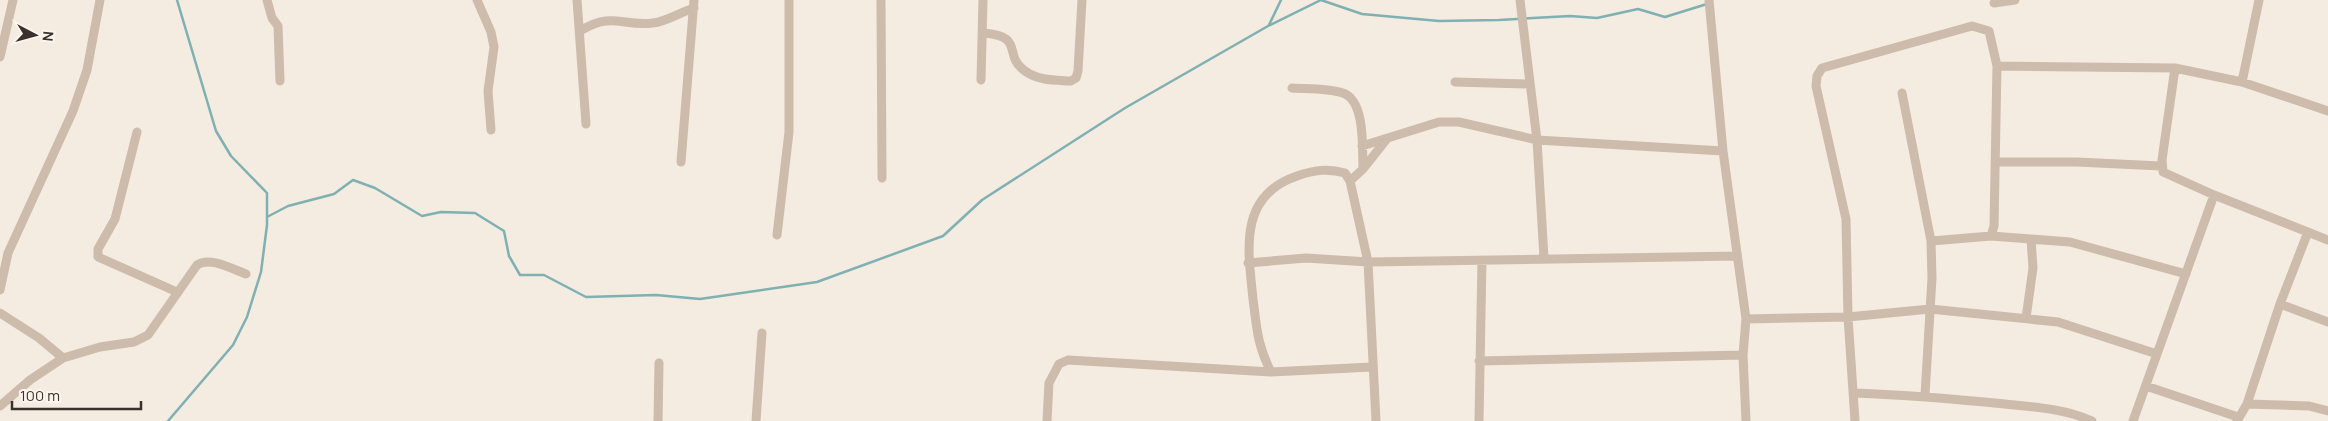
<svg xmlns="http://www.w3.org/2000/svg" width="2328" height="421" viewBox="0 0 2328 421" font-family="Manrope,sans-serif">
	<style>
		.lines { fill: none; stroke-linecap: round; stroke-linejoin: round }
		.stream { stroke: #7fb0b2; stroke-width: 2.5 }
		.minor { stroke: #cdbbac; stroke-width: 9 }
	</style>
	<rect width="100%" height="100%" fill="#f4ebe1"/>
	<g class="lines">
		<!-- stream -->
		<path class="stream" d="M1269,25L1281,0
			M267,217L288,206L334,194L353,180L375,188L422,216L441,212L475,213L504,231L509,256L520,275H544L586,297L656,295L700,299L817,282L943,236L982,200L1125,108L1268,26L1321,0L1362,14L1439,21L1499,20L1570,16L1597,18L1638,9L1665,17L1707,4
			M168,421L233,345L247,317L261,272L267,225V193L231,156L216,131L177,0"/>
		<!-- minor -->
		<path class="minor" d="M267,0L272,18L278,26L280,81
			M477,0L491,32L494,47L488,91L491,130
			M577,0L586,124
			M881,0L882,178
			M1520,0L1537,140L1544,258
			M1709,0L1723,151L1746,319L1743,355L1746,421
			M1994,3L2015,0
			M580,31C613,11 622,27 653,23C666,22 681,12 694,8
			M983,33C1026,36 1002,55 1025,71C1039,81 1055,80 1071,81L1076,78L1078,71L1082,0
			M0,57L13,0
			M1997,66L2175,68L2242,82L2328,111
			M2175,68L2162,160L2163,172L2214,195L2328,240
			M981,80L983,0
			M1455,82L1529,84
			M2242,82L2259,0
			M1292,88C1308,89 1327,88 1343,93C1366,101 1362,150 1363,169L1350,181L1368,262L1376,421
			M1902,93L1931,241L1932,278L1925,395
			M137,132L115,219L98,249V257L177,292
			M1362,146L1439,122H1459L1537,140L1723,151
			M681,162L694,0
			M1996,162H2077L2161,166
			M1363,169L1386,140
			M777,235L789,132V0
			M1931,241L1991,236L2070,242L2186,274
			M1248,263L1306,258L1368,262L1737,256
			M0,290L8,253L73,111L87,70L100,0
			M2280,304L2328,322
			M0,313L39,338L63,358
			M2026,318L2033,268L2031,239
			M1746,319L1848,317L1930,309L2058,322L2157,354
			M1479,361L1743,355
			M1271,372C1257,344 1257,329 1253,299C1248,250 1238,196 1297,176C1314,170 1328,168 1345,173L1350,181
			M2146,386L2238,417
			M1855,393C1905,395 1955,399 2005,404C2034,407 2066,409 2092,421
			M2247,404L2309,406L2328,411
			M0,406L30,380L63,358L100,347L134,342L148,335L197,265C210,256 232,269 246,274
			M658,421L659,363
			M756,421L762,333
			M1047,421L1049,383L1059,364L1068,360L1271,372L1372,367
			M1479,421L1482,260
			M1855,421L1848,317L1846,219L1816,86L1817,76L1822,68L1972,26L1989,31L1997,66L1994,226L1991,236
			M2133,421L2214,195
			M2237,421L2247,404L2280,304L2308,232"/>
	</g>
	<!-- north arrow -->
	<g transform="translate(35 35) rotate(96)" stroke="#fbf5ee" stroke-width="4" paint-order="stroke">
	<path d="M0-4L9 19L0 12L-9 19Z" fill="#3b302b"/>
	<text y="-8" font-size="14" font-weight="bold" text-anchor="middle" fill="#3b302b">N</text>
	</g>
	<!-- scale -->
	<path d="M12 401v8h129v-8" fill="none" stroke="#3b302b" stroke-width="2.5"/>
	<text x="20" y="401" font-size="15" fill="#3b302b" stroke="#fbf5ee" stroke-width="4" paint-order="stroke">100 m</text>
</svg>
